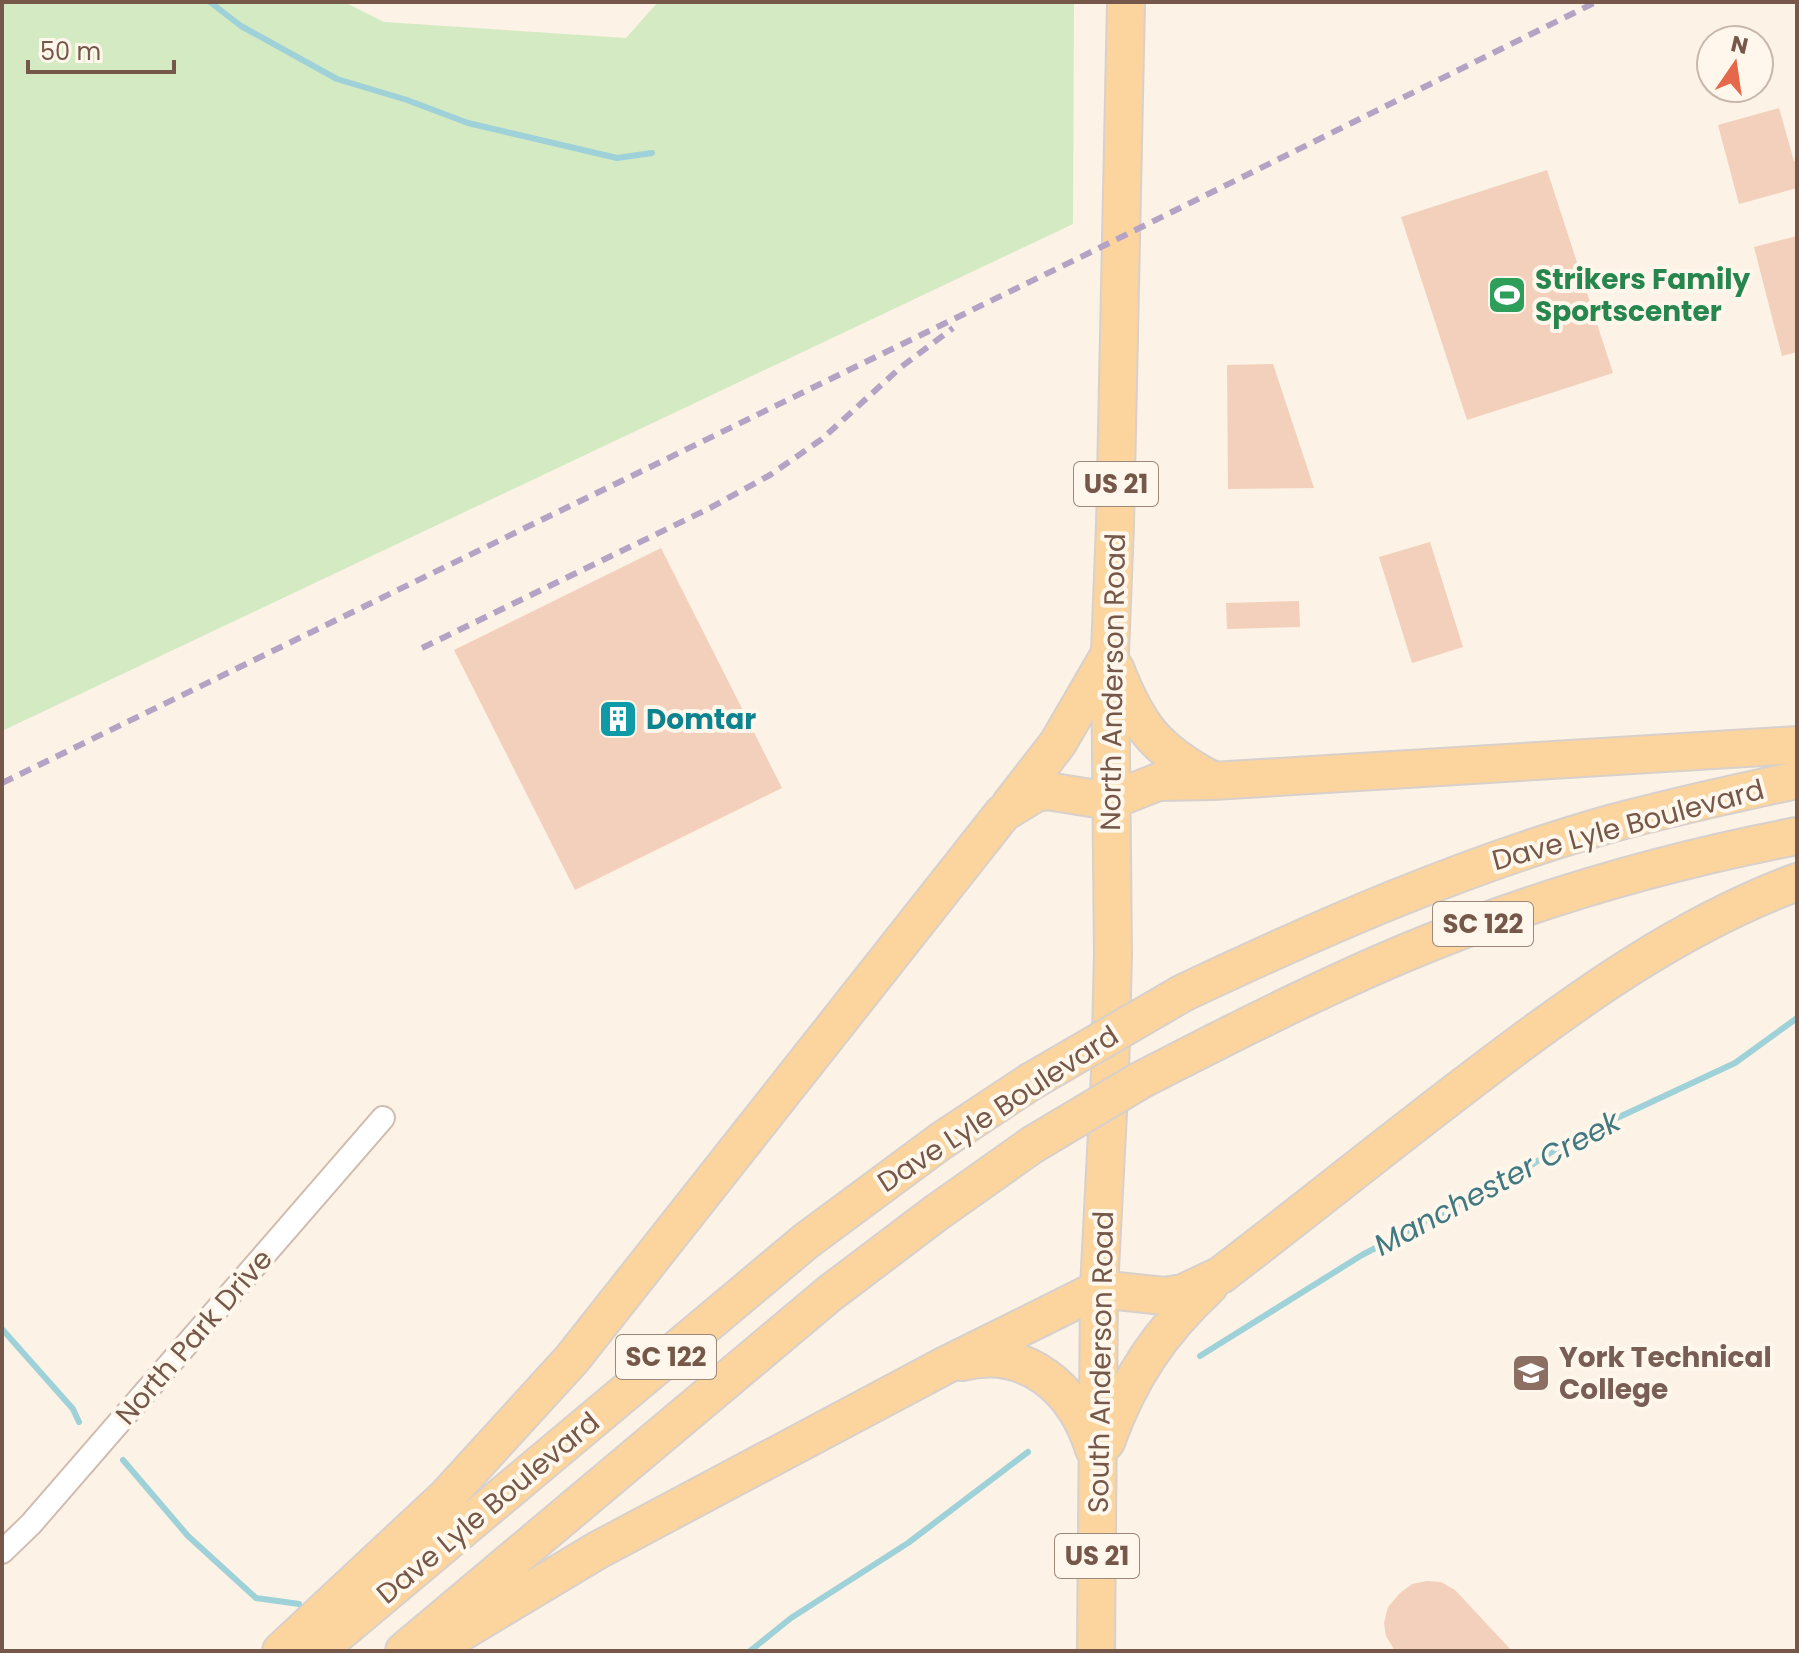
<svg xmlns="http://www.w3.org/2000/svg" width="1799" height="1653" viewBox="0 0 1799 1653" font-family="Poppins,sans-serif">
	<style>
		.green { fill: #d4eac3 }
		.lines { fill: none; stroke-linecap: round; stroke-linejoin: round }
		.stream { stroke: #9fd1d8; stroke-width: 6 }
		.building { fill: #f2d0bc }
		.minor-casing { stroke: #d0bcae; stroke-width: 26 }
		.primary-casing { stroke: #d8d0cc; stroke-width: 40 }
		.minor { stroke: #fff; stroke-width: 22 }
		.primary { stroke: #fbd59d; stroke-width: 36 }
		.rail { stroke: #b5a3c6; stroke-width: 6; stroke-dasharray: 12 8; stroke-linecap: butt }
		.primary-bridge-casing { stroke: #d8d0cc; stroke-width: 40; stroke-linecap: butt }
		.primary-bridge { stroke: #fbd59d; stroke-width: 36 }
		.labels { text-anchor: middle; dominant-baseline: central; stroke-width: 8; stroke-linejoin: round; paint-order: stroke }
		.shield { fill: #fff7eb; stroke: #9e887a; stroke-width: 2 }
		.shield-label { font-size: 26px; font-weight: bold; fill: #75584a }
		.leisure-label { font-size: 28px; font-weight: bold; fill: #27864d; stroke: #fff7eb; text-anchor: start }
		.street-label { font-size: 28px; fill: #75584a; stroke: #fff7eb }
		.culture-label { font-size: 28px; font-weight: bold; fill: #0d838f; stroke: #fff7eb; text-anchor: start }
		.education-label { font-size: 28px; font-weight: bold; fill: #785e54; stroke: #fff7eb; text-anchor: start }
		.water-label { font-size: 30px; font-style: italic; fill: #407982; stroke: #fff7eb }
	</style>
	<rect width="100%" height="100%" fill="#fcf2e5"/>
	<!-- green -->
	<path class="green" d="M2,2H344L384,22L626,38L658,2H1074L1073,224L2,731Z"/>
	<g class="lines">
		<!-- stream -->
		<path class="stream" d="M210,2L241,26L337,79L407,100L468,123L617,158L652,153
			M2,1329L73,1409L79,1422
			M1200,1356L1362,1255L1522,1171L1572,1139L1735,1063L1797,1018
			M123,1460L188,1536L256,1598L299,1604
			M750,1651L791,1618L908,1543L1028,1452"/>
	</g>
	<!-- building -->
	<path class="building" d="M1779,108L1794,161L1797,160V188L1739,204L1718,125Z
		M1547,170L1613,373L1467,420L1401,217Z
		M1797,236V352L1782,356L1754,247Z
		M1273,364L1314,488L1228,489L1227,365Z
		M1430,542L1463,647L1412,663L1379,557Z
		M661,548L782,788L575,890L454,650Z
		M1299,601L1300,627L1227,629L1226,603Z
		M1427,1581L1441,1582L1455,1590L1512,1651H1395L1386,1636L1384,1623L1388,1607L1400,1593L1412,1584Z"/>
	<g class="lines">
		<!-- minor casing -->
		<g class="minor-casing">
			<path id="minor" d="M2,1552L31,1524L383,1118"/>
		</g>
		<!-- primary casing -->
		<g class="primary-casing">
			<path id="primary" d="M1115,668C1138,727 1156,750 1212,780
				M1010,805L1058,743L1109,655
				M1183,993C1323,927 1464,865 1613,823C1674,807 1736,793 1797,780
				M1186,1057C1260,1019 1335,982 1412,950C1535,899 1667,861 1797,836
				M962,1362C1028,1346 1075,1389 1094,1449
				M1106,1442C1129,1378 1159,1333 1209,1286
				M281,1651L447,1496L572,1359L1003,813L1036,793L1047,791L1110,801L1158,782L1213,781L1797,745
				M317,1651L806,1241L941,1141L1030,1082
				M404,1651L829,1294L936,1213L1032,1145
				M430,1651L598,1550L944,1366L1099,1289L1164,1296L1183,1293L1221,1275C1310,1207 1396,1137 1485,1070C1582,996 1682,925 1797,882
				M1096,1651L1099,1289L1110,1073L1113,954L1110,653L1115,525L1126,2"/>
		</g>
		<!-- minor -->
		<use href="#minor" class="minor"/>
		<!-- primary -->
		<use href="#primary" class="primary"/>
		<!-- rail -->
		<path class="rail" d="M422,648L710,508L770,475L822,439L901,367L953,328
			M2,783L1089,253L1596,2"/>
		<!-- primary-bridge casing -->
		<g class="primary-bridge-casing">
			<path id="primary-bridge" d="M1030,1082L1183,993
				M1032,1145L1141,1080L1186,1057"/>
		</g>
		<!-- primary-bridge -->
		<use href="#primary-bridge" class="primary-bridge"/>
	</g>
	<!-- icons -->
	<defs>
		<g id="stadium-square" transform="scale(2)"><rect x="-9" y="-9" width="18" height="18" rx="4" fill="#2e9e5b" stroke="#fff7eb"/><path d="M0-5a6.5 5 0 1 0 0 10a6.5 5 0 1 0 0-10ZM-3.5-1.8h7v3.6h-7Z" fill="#fff"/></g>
		<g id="building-square" transform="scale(2)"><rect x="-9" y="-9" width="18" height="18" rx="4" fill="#0f9aa8" stroke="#fff7eb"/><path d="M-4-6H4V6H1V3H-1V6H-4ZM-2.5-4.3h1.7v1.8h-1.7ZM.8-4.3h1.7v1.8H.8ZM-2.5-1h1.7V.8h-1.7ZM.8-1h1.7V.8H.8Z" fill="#fff"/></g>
		<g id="university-square" transform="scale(2)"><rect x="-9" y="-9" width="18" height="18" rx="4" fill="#8d6e63" stroke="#fff7eb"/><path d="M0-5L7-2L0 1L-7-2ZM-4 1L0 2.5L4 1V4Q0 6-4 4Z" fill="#fff"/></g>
	</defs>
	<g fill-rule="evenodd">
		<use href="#stadium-square" x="1507" y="295"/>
		<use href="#building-square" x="618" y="719"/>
		<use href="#university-square" x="1531" y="1373"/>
	</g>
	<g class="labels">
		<!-- shield labels -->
		<g class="shield">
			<rect x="1074" y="462" width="84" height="44" rx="6"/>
			<rect x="1433" y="902" width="100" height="44" rx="6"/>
			<rect x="616" y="1335" width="100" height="44" rx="6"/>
			<rect x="1055" y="1534" width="84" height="44" rx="6"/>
		</g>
		<g class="shield-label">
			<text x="1116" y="484">US 21</text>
			<text x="1483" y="924">SC 122</text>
			<text x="666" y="1357">SC 122</text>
			<text x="1097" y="1556">US 21</text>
		</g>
		<!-- leisure labels -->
		<g class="leisure-label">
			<text x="1535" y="279">Strikers Family<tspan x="1535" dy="32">Sportscenter</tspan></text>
		</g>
		<!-- street labels -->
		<g class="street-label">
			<text transform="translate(1113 682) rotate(-89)">North Anderson Road</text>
			<text transform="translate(1628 825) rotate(-15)">Dave Lyle Boulevard</text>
			<text transform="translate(998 1109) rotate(-33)">Dave Lyle Boulevard</text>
			<text transform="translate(194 1337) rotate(-49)">North Park Drive</text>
			<text transform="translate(1101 1362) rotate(-89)">South Anderson Road</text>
			<text transform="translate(488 1508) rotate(-40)">Dave Lyle Boulevard</text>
		</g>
		<!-- culture labels -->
		<g class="culture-label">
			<text x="646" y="719">Domtar</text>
		</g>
		<!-- education labels -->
		<g class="education-label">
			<text x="1559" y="1357">York Technical<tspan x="1559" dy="32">College</tspan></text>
		</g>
		<!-- water labels -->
		<g class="water-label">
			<text transform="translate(1497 1183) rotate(-28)">Manchester Creek</text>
		</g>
	</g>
	<!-- border -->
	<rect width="1799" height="1653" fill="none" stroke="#75584a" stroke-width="8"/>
	<!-- north arrow -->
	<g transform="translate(1735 64) rotate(13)"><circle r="38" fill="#fff7eb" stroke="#c8b7ab" stroke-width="2"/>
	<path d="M0-6L14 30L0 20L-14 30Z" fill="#e6684a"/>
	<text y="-12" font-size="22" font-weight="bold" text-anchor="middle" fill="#75584a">N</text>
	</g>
	<!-- scale -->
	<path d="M28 60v12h146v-12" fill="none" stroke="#75584a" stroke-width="4"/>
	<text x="40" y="60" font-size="24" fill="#75584a" stroke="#fff7eb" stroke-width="6" paint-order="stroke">50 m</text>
</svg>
